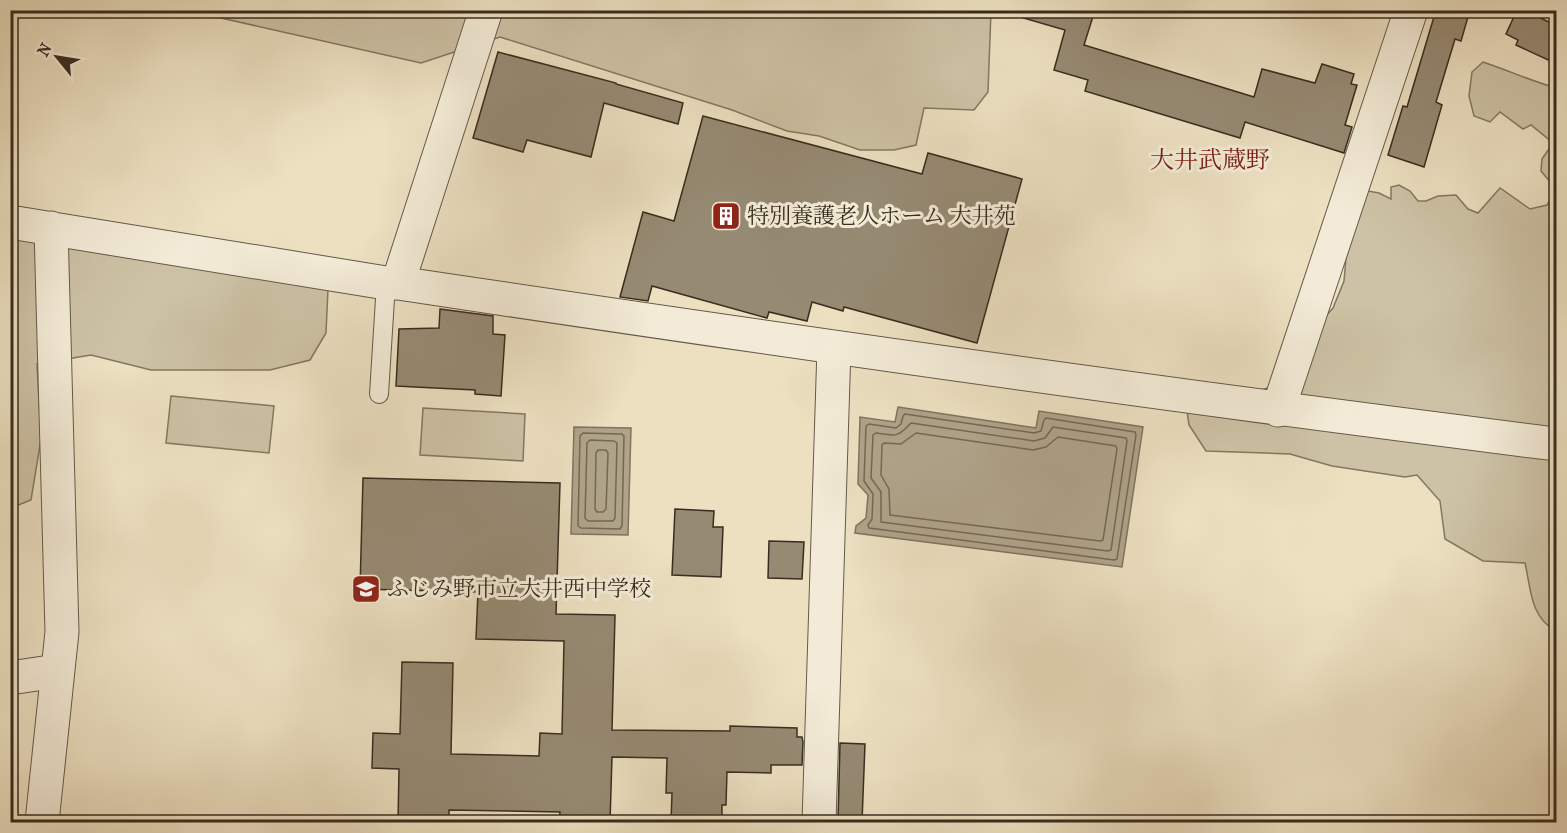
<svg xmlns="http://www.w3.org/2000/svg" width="1567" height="833" viewBox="0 0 1567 833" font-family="'IM FELL French Canon','Noto Serif JP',serif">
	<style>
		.green { fill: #cdc2a5; stroke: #827862; stroke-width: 1.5 }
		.water { fill: #afa38a; stroke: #7f745f; stroke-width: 1.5 }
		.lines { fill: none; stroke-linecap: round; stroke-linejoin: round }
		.shore { stroke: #746854; stroke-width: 1.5 }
		.building { fill: #968a73; stroke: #382d1f; stroke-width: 1.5 }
		.service-casing { stroke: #655a48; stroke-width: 20 }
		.minor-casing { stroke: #655a48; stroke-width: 35 }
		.service { stroke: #f3ebd7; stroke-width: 18 }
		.minor { stroke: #f3ebd7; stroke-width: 33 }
		.labels { text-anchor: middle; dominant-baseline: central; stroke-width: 6; stroke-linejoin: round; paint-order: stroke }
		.poi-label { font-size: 22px; fill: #382d1f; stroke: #f3ebd7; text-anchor: start }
		.neighbourhood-label { font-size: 24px; fill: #7a1f14; stroke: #f3ebd7 }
	</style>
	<rect width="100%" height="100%" fill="#ece0c1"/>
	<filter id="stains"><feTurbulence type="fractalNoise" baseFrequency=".00333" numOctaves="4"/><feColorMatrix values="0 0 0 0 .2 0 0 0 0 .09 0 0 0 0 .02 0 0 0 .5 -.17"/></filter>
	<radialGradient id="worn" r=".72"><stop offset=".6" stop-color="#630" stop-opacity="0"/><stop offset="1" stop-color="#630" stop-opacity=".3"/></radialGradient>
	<!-- green -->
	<path class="green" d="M190,11H991L988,92L974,110L924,108L916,145L894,150H860L819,136L787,131L732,110L500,37L421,63Z
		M1483,62C1507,70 1529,80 1553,87L1556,84V631C1530,617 1531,589 1525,563L1483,561L1445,539L1440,501L1417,475L1405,477L1332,466L1290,454L1206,451L1189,425L1187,411L1299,379L1316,327L1333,308L1344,281L1346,258L1363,190L1379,193L1391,199V187L1399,185L1410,191L1418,201H1426L1438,196L1456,195L1468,209L1478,213L1500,188L1530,209L1547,205L1556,189L1541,171L1542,159L1553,143L1531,125L1523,129L1500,112L1490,122L1474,116L1469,96L1472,72Z
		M11,237L328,289L326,333L310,360L270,370H151L91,355L37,364L41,439L31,500L11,508Z
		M171,396L274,406L269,453L166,443Z
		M423,408L525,414L523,461L420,455Z"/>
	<!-- water -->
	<path class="water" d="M898,407L1036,428L1039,411L1143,427L1122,567L855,533L856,526L866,518L868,495L858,484L860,417L895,422Z
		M574,427L631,428L628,535L571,534Z"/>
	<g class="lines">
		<!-- shore -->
		<path class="shore" d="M905,414L1034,433L1041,431L1044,420L1046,418L1135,432L1136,435L1117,559L1114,560L869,528L868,525L872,519L873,494L864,481L866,426L869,424L896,428L901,424L903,416Z
			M911,423L1034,441L1045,438L1053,427L1126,438L1127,441L1111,550L1108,551L881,522V492L871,478L873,435L876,433C896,436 897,438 911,423Z
			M583,433L622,434L624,436L622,526L620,529L581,528L578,526L580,436Z
			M916,433L1033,450L1046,447L1058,437L1116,446L1117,449L1103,540L1100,541L890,515L889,489L881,475L882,445L884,443L901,444Z
			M590,440L614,441L617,443L615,518L613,521H588L585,518L587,443Z
			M598,450H606L608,453L606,509L603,512H597L595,509L596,453Z"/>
	</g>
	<!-- building -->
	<path class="building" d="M1021,10H1095L1084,45L1254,97L1262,69L1315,83L1322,64L1354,74L1351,84L1357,85L1345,125L1352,127L1344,153L1245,122L1240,138L1085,91L1088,80L1054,70L1065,30L1020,17Z
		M1436,10H1470L1461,41L1455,39L1436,102L1442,105L1424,167L1388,155L1403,106L1407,107Z
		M1517,10H1524L1557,26V64L1516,45L1518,40L1506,34Z
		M498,52L616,83V84L683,103L678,124L604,103L591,157L527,140L523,152L473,138Z
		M703,116L922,174L928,153L1022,179L977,343L844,307L843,311L812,302L807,321L769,312L767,318L652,286L648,301L620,297L643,212L674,221Z
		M440,309L493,316V334L505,335L501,396L475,394V390L396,386L399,329L439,328Z
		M363,478L560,483L556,614L615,615L612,730L730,731V726L797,728V737H802L803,742L802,765H771V773L727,772L726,805H722V822H671L672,793H666L667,758L612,757L610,822H559L560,812L449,810V822H398L399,769L372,768L373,733L400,734L402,662L453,663L451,754L539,756L540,733L562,734L564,641L476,639L478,592L360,589Z
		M675,509L714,511L713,527H723L721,577L672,575Z
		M769,541L804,542L802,579L768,578Z
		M840,743L865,744L862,822H838Z"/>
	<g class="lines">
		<!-- service casing -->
		<g class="service-casing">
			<path id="service" d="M379,394L386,283"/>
		</g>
		<!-- minor casing -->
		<g class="minor-casing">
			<path id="minor" d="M10,222L386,283H398C784,341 1169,396 1556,444
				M398,283L486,10
				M1278,410L1411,10
				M10,678L57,671
				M42,822L62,632L51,228
				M819,822L834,348"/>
		</g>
		<!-- service -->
		<use href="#service" class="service"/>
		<!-- minor -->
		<use href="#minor" class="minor"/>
	</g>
	<!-- icons -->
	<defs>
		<g id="building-square" transform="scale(1.5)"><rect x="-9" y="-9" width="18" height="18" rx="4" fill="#8f2418" stroke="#f3ebd7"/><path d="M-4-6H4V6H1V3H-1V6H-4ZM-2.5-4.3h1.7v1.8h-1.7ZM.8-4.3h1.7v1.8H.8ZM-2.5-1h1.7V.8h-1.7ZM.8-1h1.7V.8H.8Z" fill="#fff"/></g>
		<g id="school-square" transform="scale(1.5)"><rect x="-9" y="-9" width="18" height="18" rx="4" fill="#8f2418" stroke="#f3ebd7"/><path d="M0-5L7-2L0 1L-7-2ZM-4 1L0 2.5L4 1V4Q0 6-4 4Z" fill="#fff"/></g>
	</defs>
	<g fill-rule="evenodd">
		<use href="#building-square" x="726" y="216"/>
		<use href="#school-square" x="366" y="589"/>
	</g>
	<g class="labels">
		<!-- poi labels -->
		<g class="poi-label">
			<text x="747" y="216">特別養護老人ホーム 大井苑</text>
			<text x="387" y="589">ふじみ野市立大井西中学校</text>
		</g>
		<!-- neighbourhood labels -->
		<g class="neighbourhood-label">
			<text x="1210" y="160">大井武蔵野</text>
		</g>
	</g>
	<!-- margin -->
	<rect width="1567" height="833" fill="none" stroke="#ece0c1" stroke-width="36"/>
	<rect x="12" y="12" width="1543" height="809" fill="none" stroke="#382d1f" stroke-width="3"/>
	<rect x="18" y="18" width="1531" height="797" fill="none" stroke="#382d1f" stroke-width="1.5"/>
	<!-- north arrow -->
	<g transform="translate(57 57) rotate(300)" stroke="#f3ebd7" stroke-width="4.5" paint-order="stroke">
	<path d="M0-4.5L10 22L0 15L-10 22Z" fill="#382d1f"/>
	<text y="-9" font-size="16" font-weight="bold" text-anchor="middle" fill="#382d1f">N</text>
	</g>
	<rect width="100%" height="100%" filter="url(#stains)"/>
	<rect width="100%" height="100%" fill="url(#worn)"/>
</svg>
